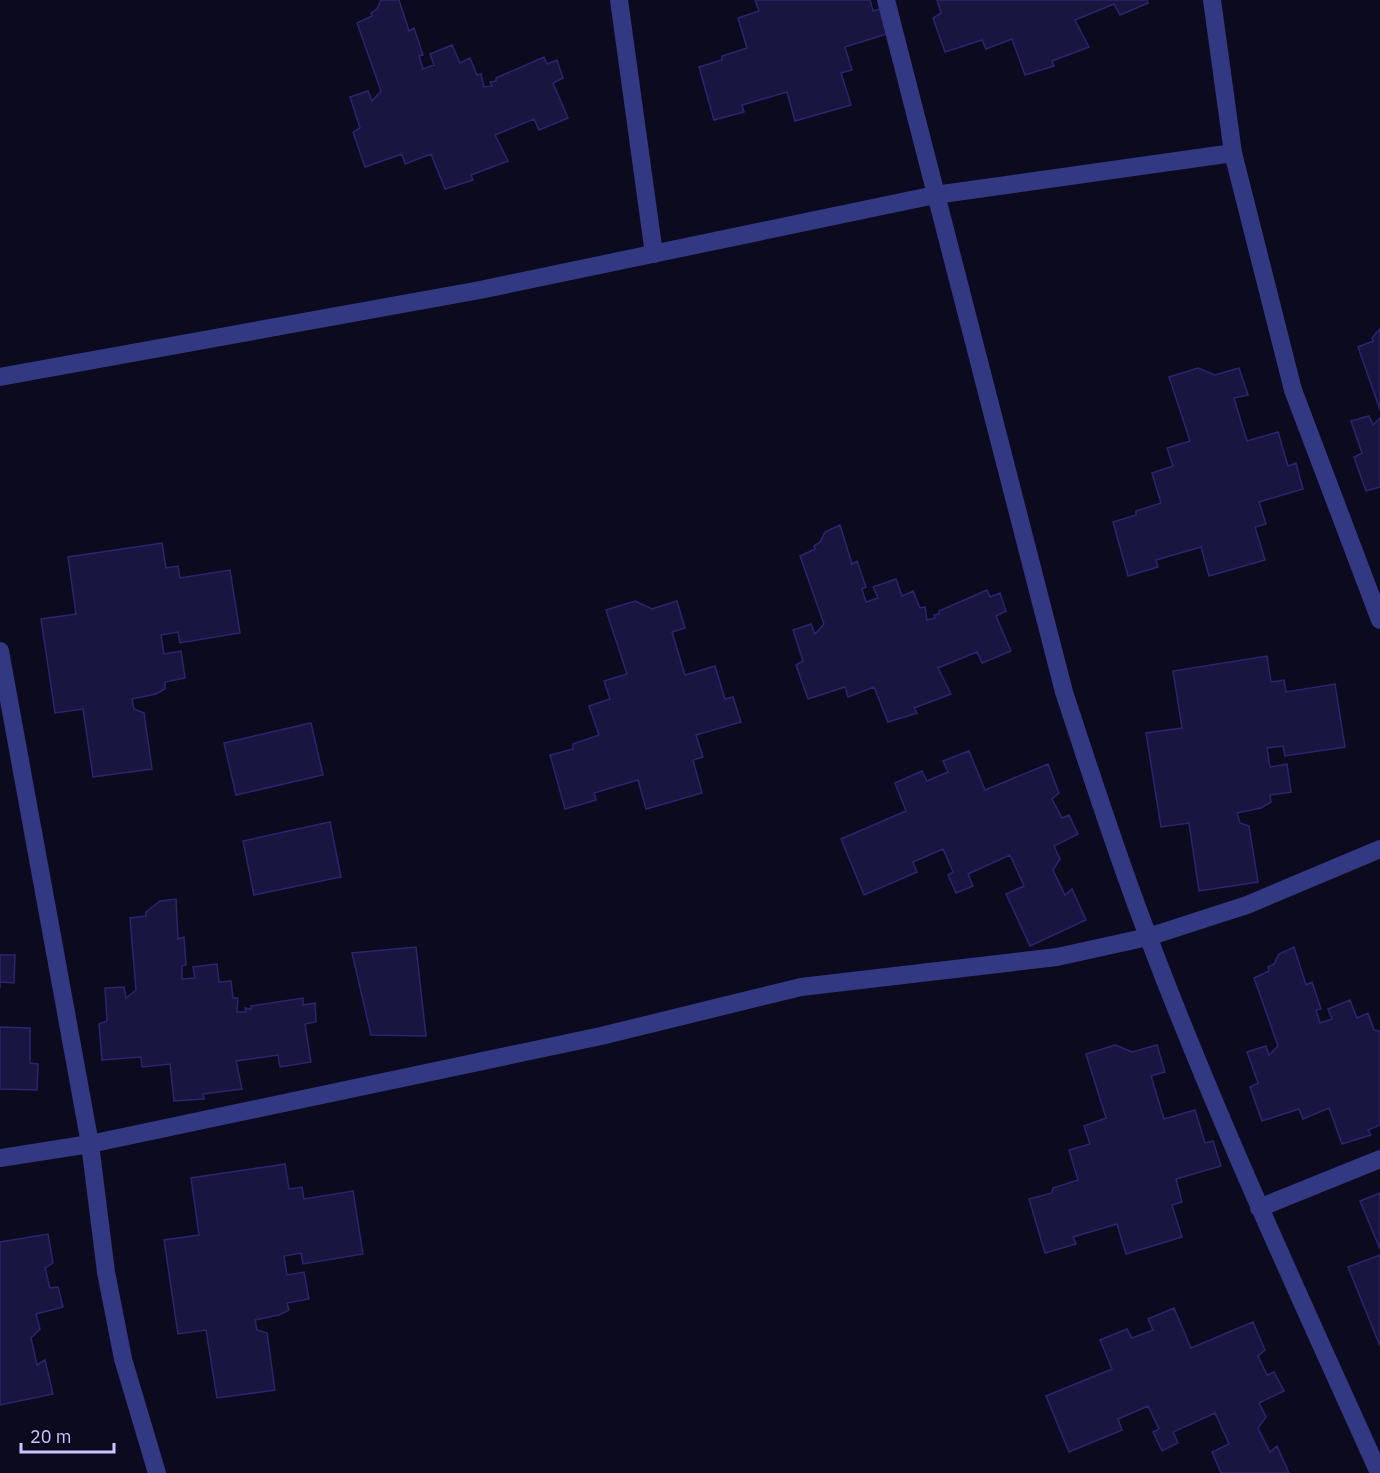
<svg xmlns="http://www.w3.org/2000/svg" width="1380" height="1473" viewBox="0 0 1380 1473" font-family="'IBM Plex Sans',sans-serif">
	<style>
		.building { fill: #191541; stroke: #2b256f; stroke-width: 1.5 }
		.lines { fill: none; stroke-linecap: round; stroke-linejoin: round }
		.minor { stroke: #323881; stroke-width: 18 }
	</style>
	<rect width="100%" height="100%" fill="#0c0a1f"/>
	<!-- building -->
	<path class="building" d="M381,0H399L409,31L414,28L423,55L419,56L423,69L434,65L430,54L452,45L460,63L470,58L477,75L481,74L484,87L492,86L490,82L496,81V78L544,57L547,64L557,60L563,78L553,83L568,118L539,130L534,119L495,135L508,161L471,175L473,180L445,189L431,154L405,164L402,154L365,167L353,132L360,128L350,97L368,91L372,101L381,91L357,23L372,16L371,13L377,9Z
		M755,0H870L873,11L882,8L890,33L845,47L852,70L841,73L851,105L795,121L787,92L742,105L744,112L714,120L699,67L722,60V56L747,48L738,18L759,11Z
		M937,0H1147L1148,3L1120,15L1114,4L1075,20L1089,47L1052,61L1054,66L1025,75L1012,39L986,49L982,40L945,52L933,18L941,13Z
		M1380,329V410L1358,347L1373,341L1372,338Z
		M1198,368L1215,375L1239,368L1248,395L1234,398L1247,441L1278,432L1288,466L1296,463L1303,489L1259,502L1266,524L1255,527L1265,560L1209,576L1201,547L1156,560L1158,567L1128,576L1113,522L1136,515V511L1161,503L1152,473L1173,466L1167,448L1190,441L1169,377Z
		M1369,416L1373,425L1380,418V487L1366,491L1354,457L1362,453L1351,421Z
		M840,525L852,564L857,561L866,587L862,589L866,602L878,598L873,587L896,579L902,596L913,591L920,608L925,607L927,620L935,618L934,615L939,614V611L987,590L990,597L1000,593L1006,611L996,616L1011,651L982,663L977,652L938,668L951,694L914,708L917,713L888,722L874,687L848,697L845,687L808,699L796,665L803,661L793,630L811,624L815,634L824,624L800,556L815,549L814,546L820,542L825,532Z
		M162,543L166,568L178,566L180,578L230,570L240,633L180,643L178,632L161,635L164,654L181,651L185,678L165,682V689L156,694L132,699L134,709L144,713L152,769L93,777L83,709L55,713L41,619L76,614L68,557Z
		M635,601L652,609L677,601L685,628L672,632L685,675L715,666L725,699L733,697L741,722L696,735L703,757L693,760L702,793L646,809L638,780L594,793L596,800L565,809L550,755L573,749V744L599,735L589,706L610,699L604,681L627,674L606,610Z
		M1267,656L1271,682L1284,680L1286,692L1335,684L1345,747L1285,756L1283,746L1267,748L1270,767L1287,764L1291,792L1270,795L1271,802L1261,808L1237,813L1240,823L1249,826L1258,882L1199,891L1189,823L1161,827L1146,733L1182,728L1173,671Z
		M311,723L323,775L236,795L224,743Z
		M969,751L985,790L1048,764L1059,793L1052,799L1062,818L1069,815L1078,834L1054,846L1060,859L1053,870L1065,895L1072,889L1086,920L1030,946L1006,894L1024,886L1010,855L968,874L973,886L956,893L948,875L953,872L943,849L913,862L917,872L864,895L841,839L906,811L895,783L922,771L927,781L948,772L943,761Z
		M330,822L341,877L254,895L243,841Z
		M176,899L178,939L184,937L186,965L182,966V979L195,978L193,967L217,964L219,982L231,981L233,998H238L237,1012H246L245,1008L251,1009V1006L303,998V1005L315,1003L316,1022L305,1024L311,1062L280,1067L278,1055L236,1061L242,1089L203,1094L204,1099L174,1101L170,1064L142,1067L141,1057L102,1060L99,1024L107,1021L105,988L124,987L126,998L136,990L130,918L146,916V912L160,901Z
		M416,947L426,1036L371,1035L352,953Z
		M1294,947L1306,985L1312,982L1321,1009L1316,1010L1320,1023L1332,1019L1328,1009L1350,1000L1357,1018L1368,1013L1374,1030L1380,1031V1125L1368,1130L1371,1135L1342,1144L1329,1108L1303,1119L1299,1109L1262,1121L1250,1087L1258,1083L1247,1052L1266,1046L1269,1055L1278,1046L1254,978L1269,971L1268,967L1274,964L1279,954Z
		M0,955H15L14,983L0,982V988Z
		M0,1027L30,1028V1063L38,1064L37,1090L0,1089Z
		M1115,1045L1132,1052L1157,1045L1165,1072L1151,1076L1164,1119L1195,1110L1205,1143L1213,1141L1221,1166L1176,1179L1182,1202L1172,1205L1182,1237L1126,1254L1117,1224L1073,1237L1076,1244L1045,1253L1029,1199L1052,1193L1053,1188L1078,1180L1069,1150L1090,1144L1084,1126L1106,1118L1086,1054Z
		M285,1164L289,1189L302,1187L304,1199L353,1191L363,1254L303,1264L301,1253L284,1256L287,1275L304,1272L309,1299L287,1303L289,1310L279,1315L255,1320L257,1330L267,1333L275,1390L217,1398L206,1330L178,1334L164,1240L199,1235L191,1178Z
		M1380,1193V1249L1360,1201Z
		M48,1234L53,1263L45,1268L50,1288L58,1287L63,1307L36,1314L40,1329L31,1338L37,1365L45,1360L53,1394L0,1405V1242Z
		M1380,1255V1346L1348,1267Z
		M1174,1308L1191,1348L1253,1322L1265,1350L1258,1356L1267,1375L1274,1372L1284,1391L1259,1403L1266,1417L1258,1428L1270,1452L1277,1446L1289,1473H1221L1212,1452L1229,1444L1215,1413L1173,1432L1178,1443L1162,1451L1153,1432L1159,1429L1148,1406L1118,1419L1122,1430L1069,1452L1046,1396L1112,1369L1100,1340L1127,1329L1132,1338L1153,1330L1148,1319Z"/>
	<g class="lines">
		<!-- minor -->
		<path class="minor" d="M619,0L654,254
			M886,0L1064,692C1091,774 1117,856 1148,936C1217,1119 1299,1295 1379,1473
			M1212,0L1233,153L1293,390L1380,620
			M0,377L480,290L935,195L1233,153
			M0,651L90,1144L106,1272L123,1359L157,1473
			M0,1158L90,1144L601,1036L801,987L1057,957L1148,937L1247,905L1380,849
			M1259,1208L1380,1159"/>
	</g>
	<!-- scale -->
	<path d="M21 1443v9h93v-9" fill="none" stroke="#c8c8ff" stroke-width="3"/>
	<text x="30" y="1443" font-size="18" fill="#c8c8ff" stroke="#0c0a1f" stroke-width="4.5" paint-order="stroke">20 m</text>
</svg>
